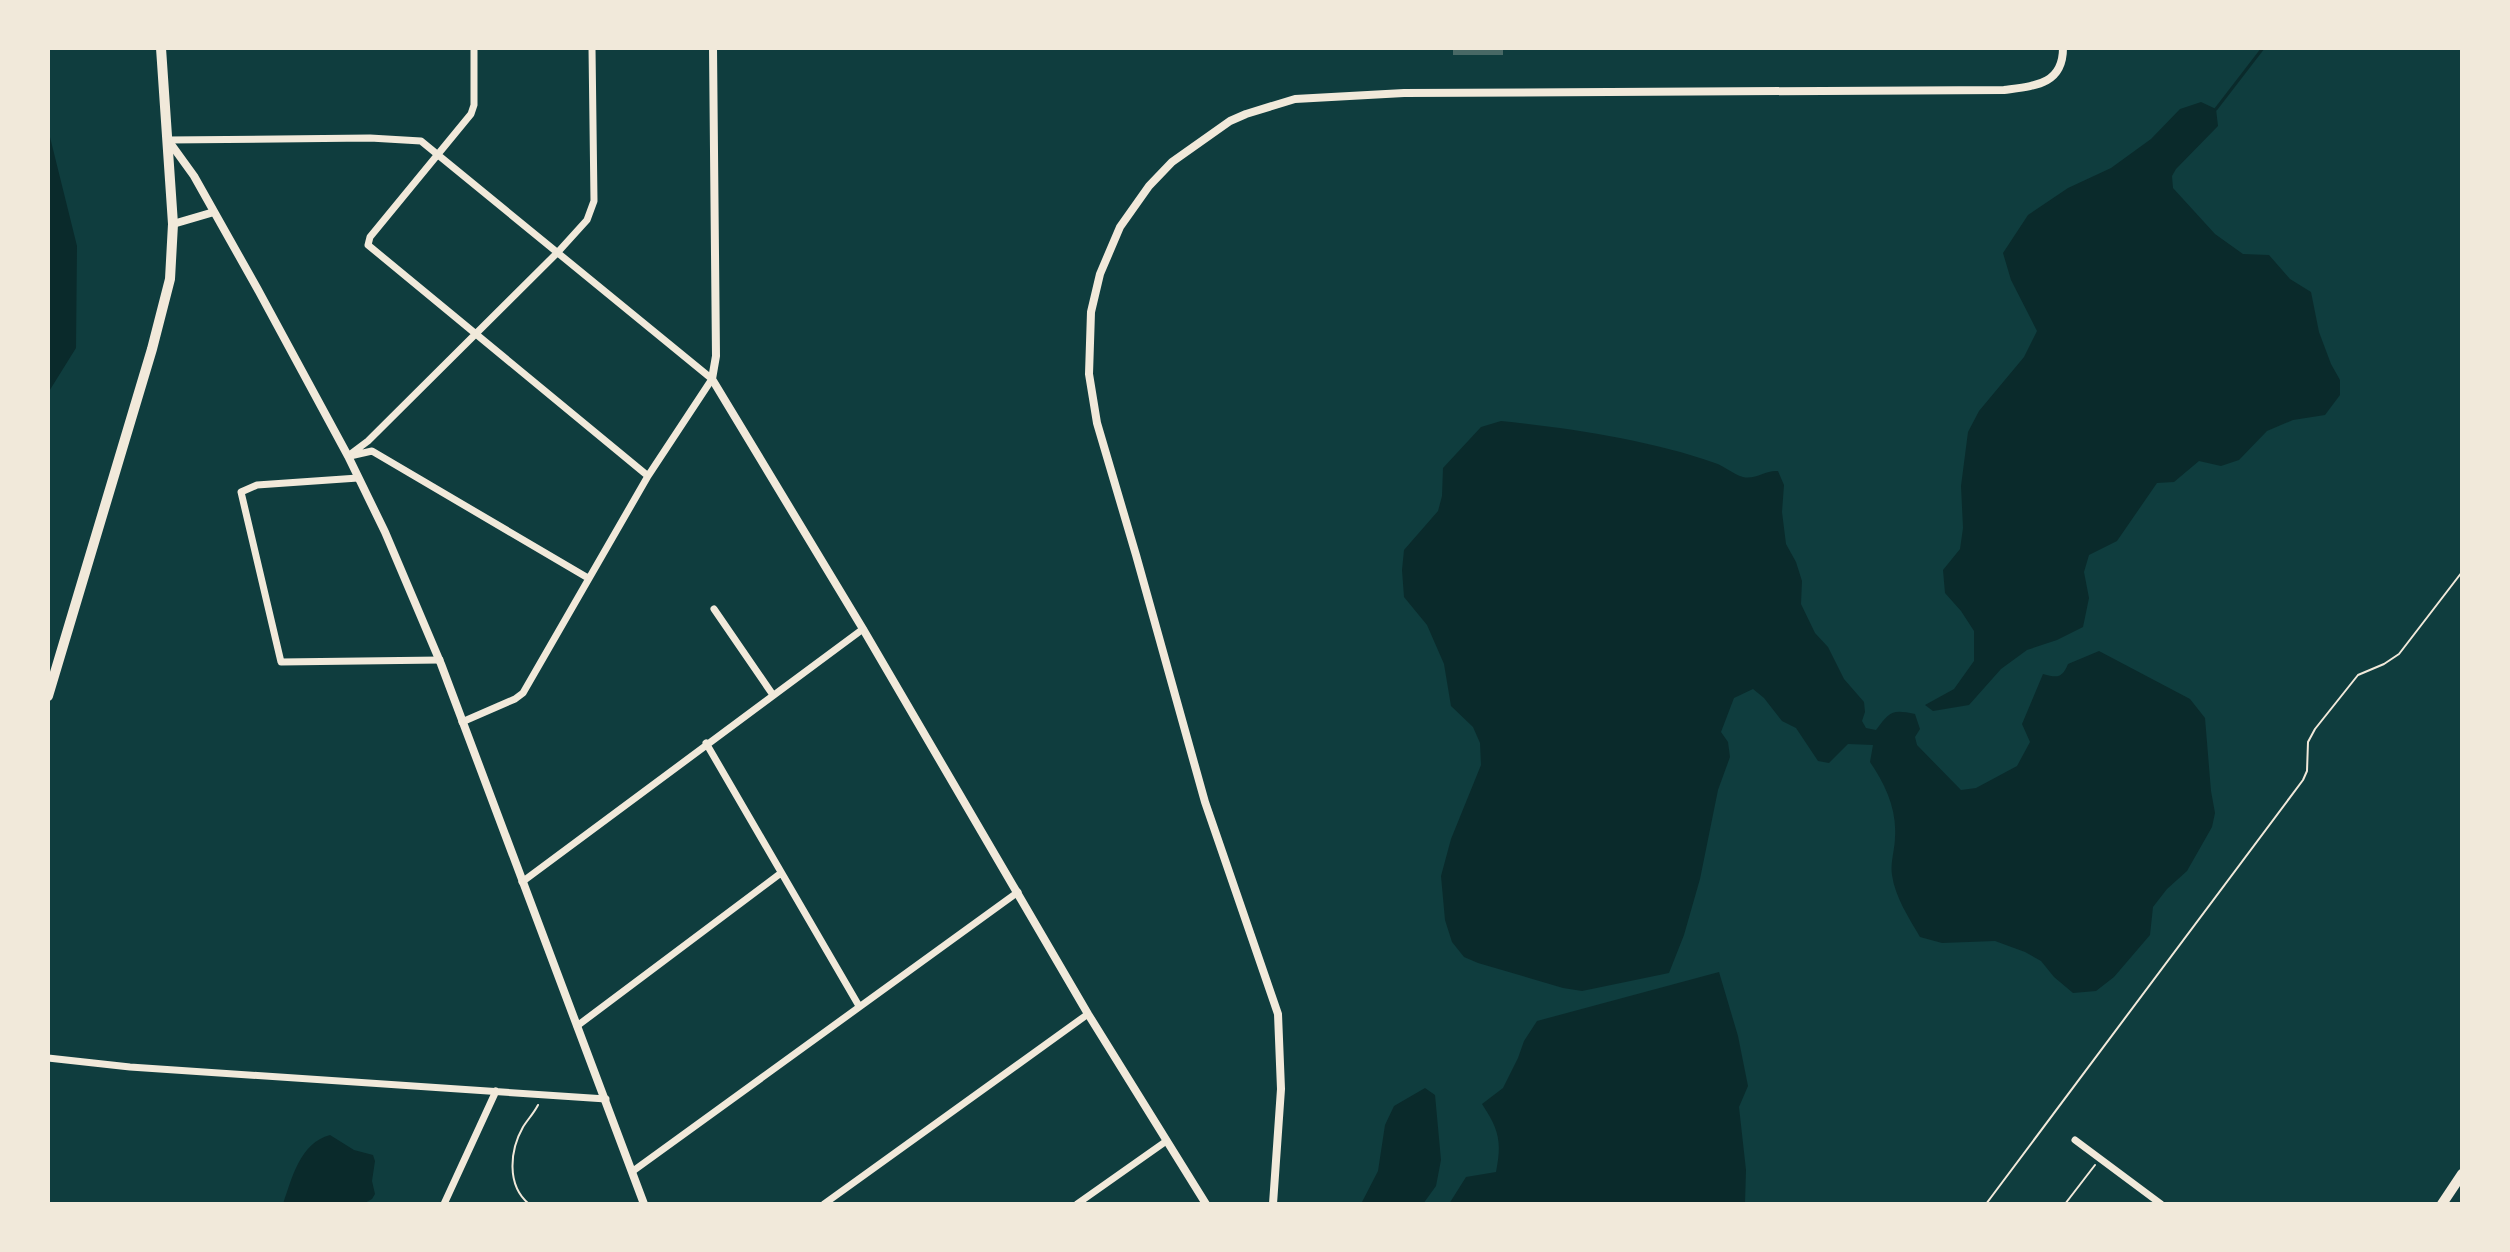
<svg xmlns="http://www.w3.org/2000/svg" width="2510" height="1252" viewBox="0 0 2510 1252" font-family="Roboto,sans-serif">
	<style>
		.water { fill: #0a2a2b }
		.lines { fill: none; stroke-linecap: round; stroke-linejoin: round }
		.stream { stroke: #0a2a2b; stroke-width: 3 }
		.building { fill: #486865 }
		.path { stroke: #f1e9da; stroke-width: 2 }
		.minor { stroke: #f1e9da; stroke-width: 7 }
		.tertiary { stroke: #f1e9da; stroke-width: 8 }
		.primary { stroke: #f1e9da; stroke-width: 10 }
	</style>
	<rect width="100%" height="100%" fill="#0f3d3e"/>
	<!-- water -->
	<path class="water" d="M2201,102L2216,109L2218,126L2176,169L2172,176L2173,188L2215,234L2243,254L2269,255L2290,279L2311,292L2319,332L2331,364L2340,380V395L2325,415L2293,420L2267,431L2239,460L2221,466L2199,461L2174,482L2157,483L2117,541L2089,555L2084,572L2089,598L2083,627L2057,640L2027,650L2001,669L1969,705L1933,711L1925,705L1954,689L1974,661V631L1961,611L1945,593L1943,570L1960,549L1963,528L1961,486L1968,432L1979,411L2024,357L2037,331L2011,280L2003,253L2028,215L2068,188L2111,168L2151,139L2180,109Z
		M48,129L77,246L76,348L48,393Z
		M1501,421C1569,428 1650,440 1715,463C1724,466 1733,474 1743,477C1756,480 1765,470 1778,471L1784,485L1782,512L1786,544L1796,562L1802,581L1801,604L1815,633L1828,647L1844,679L1864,702L1865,712L1862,721L1866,728L1876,730C1890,711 1892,709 1915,714L1920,729L1915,737L1917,745L1961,790L1976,788L2017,766L2030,742L2022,724L2043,674C2058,678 2062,678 2068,664L2099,651L2190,699L2205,718L2211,791L2215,813L2212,827L2187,871L2167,889L2153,907L2150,935L2114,977L2096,991L2073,993L2054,977L2041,961L2025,952L1995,941L1942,943L1920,937C1909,918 1895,897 1892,875C1890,863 1895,849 1895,837C1897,809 1885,784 1870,762L1873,745L1848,744L1829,763L1818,761L1796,728L1782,721L1764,698L1753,689L1734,698L1721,732L1728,742L1730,757L1718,790L1700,879L1684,935L1669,973L1582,991L1563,988L1478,963L1464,957L1452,942L1445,920L1441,876L1451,839L1481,765L1480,743L1473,727L1451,706L1444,664L1427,625L1404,597L1402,570L1404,550L1438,511L1442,496L1443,468L1481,427Z
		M1719,972L1738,1036L1748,1086L1739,1107L1746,1170L1745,1204H1449L1466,1177L1496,1172C1502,1141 1499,1130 1482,1104L1503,1088L1518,1058L1524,1041L1537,1021Z
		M1425,1088L1435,1095L1441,1160L1436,1186L1423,1204H1361L1378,1171L1385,1125L1394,1106Z
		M330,1135L354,1150L373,1155L375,1161L372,1181L375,1194L372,1199L363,1204H283C292,1178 300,1143 330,1135Z"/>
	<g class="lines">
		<!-- stream -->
		<path class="stream" d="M2216,109L2263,48"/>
	</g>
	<!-- building -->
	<path class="building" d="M1453,48H1503V55H1453Z"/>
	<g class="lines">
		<!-- path -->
		<path class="path" d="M529,1204C506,1185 510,1150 523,1127C528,1119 534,1113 538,1105
			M1986,1204L2303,780L2307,771L2308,742L2315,729L2358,675L2384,664L2399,654L2462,572
			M2065,1204L2095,1165"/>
		<!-- minor -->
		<path class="minor" d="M474,48V105L471,114L370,237L368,245L648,476
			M168,140L370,138L421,141L712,379L648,476L523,693L515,699L462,722
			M348,456L368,441L558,252L587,220L594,201L592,48
			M350,456L372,451L588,578
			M358,478L257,485L241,492L281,662L440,660
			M714,609L773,695
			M706,743L859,1006
			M522,882L863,629
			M577,1026L781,873
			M48,1058L130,1067L606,1099
			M2075,1140L2161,1204
			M633,1171L1018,892
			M444,1204L496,1091
			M824,1204L1088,1014
			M1077,1204L1165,1142"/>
		<!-- tertiary -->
		<path class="tertiary" d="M713,48L716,356L712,379L863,629L1088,1014L1206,1204
			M168,140L194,176L257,288L348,456L385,532L441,664L644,1204
			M173,224L214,212
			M1273,1204L1281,1089L1278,1014L1205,802L1136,555L1097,423L1089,374L1091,312L1100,274L1120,227L1149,186L1172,162L1230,121L1246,114L1295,99L1404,93L2004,90C2034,86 2063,85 2063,48"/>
		<!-- primary -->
		<path class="primary" d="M48,696L152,349L170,279L173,224L161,48
			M2442,1204L2462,1174"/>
	</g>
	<!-- border -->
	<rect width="2510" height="1252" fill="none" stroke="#f1e9da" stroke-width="100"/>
</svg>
